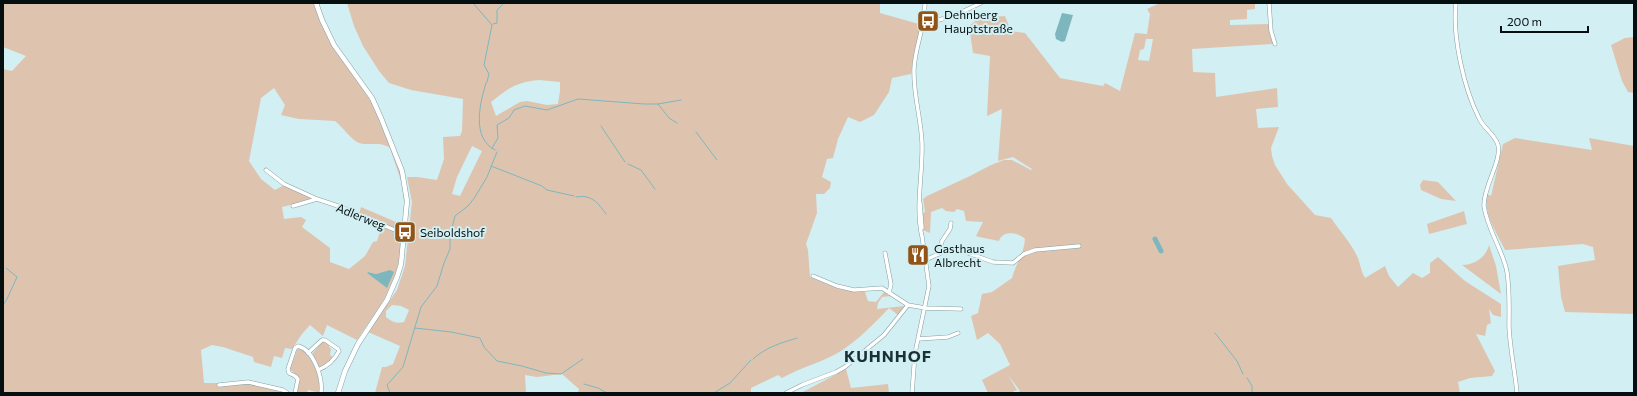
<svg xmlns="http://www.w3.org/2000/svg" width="1637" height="396" viewBox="0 0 1637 396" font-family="Commissioner,sans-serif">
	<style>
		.green { fill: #dec4af; fill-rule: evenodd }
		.water { fill: #7eb6bd }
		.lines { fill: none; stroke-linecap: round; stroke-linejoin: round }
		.stream { stroke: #7eb6bd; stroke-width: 1 }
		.river { stroke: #7eb6bd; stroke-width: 5 }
		.minor-casing { stroke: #85a0a4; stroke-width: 4.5 }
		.major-casing { stroke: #85a0a4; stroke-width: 5.5 }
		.minor { stroke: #fff; stroke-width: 3.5 }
		.major { stroke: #fff; stroke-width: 4.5 }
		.labels { text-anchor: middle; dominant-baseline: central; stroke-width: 4; stroke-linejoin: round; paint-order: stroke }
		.poi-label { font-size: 12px; fill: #050f10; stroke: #d2eff3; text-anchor: start }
		.street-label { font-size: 12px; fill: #050f10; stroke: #d2eff3 }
		.district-label { font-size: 16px; font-weight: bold; letter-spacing: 1px; fill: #193134; stroke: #d2eff3 }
	</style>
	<rect width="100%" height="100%" fill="#d2eff3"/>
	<!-- green -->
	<path class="green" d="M3,3H313L319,18L376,110L404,182L405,203L402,232L359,214L361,207L403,225L404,202L402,184L390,148C381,141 369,146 359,143C350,139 343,127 335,121L299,119L281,115L285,105L274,88L261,98L249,161L261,179L275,190L284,185L314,199L282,207L284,219L301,217L306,220L302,227L330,248V262L349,269L365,256L373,242L377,241L382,226L402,234C401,250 399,266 393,281C385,302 369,321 357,340L327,325L323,336L310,325L302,334L292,349L285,348L282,358L274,356L271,367L254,362L253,357L223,347L212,345L201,350L204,383H217L219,385L252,383L279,390L278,393H3V69L12,71L26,56L3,47ZM389,271L387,287L367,273L368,272L376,274Z
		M347,3H880V13L919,24L921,26L914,54L911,74L892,78L889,92L874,115L860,122L848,117L838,139L833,158L827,159L822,177L831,182L830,188L824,194H816L817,213L806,244L808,250L810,277L839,289L865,292L868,301L876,302L884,292L891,296L882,297L878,303L877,309L904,306L898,315L889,308C876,322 857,341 841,351C824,362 801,367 782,378L778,375L751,388V393H578L579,389L562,374L537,377L525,375L526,393H375L382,367H386L393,364L400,346L368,332L397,290L405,266L412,202L407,177H417L437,180L444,159L443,137L460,136L462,131L463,99L411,90L389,83L379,71L363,46L354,26ZM539,80L560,82V91L558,104L547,105L527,101L520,102L496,116L491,102C508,88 517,82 539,80ZM472,146L482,151L460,196L452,194L457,177ZM392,305L401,306L409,310L404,322C397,324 392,322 386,317V311Z
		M1160,3H1255V9L1247,10V19L1230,20V25L1269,24L1273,44L1192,49L1193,72L1215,73L1216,97L1277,88L1278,107L1256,109L1258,128L1279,127L1271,148L1272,156L1275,165L1287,184L1315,215L1331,218C1339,230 1350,242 1356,254C1361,263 1360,270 1365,278L1385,266L1389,276L1398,287L1413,273L1422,278L1430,273V263L1438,257L1465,281L1501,304V317L1493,315L1489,309L1491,323L1487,325L1485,336L1476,334L1495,371L1492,376L1470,378L1458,382L1460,393H1017L1020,391L1008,375L1017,390L1010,393H988L982,380L1010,365L1000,344L988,333L977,340L971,316L978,313L982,294L992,292L1012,278C1016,264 1024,253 1025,239C1018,232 1002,230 999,241L979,237L976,236L983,222L966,221L964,211L957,209L954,212L946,211L942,208L931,212L930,233L923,230L922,213L925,212L923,199L927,196L970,176L991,165L1004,160H1012L1031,170L1032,169L1013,157L998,161L1002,109L987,116L990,56L973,53L969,26L979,18L1005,16L1011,31L1025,33L1060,78L1103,86L1105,83L1120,91L1135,33L1147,34L1150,14L1147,9ZM1146,39H1153L1149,61L1138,60L1140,50L1144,49Z
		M1634,37V93L1628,92L1622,81L1611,45L1625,38Z
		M1515,138L1592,150L1589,138L1634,146V314L1565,312L1561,297L1558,266L1595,260L1593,247L1583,244L1505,250C1497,233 1483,214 1487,194L1491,196L1503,144Z
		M1423,180L1438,182L1456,201L1441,199L1421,190L1420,185Z
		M1464,211L1467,224L1429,234L1427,224Z
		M1489,245L1496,266L1501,294L1462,265C1475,265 1486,257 1489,245Z
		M326,341L330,345L329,347L331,349L330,355L334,358L328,363L319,368L312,355L313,353L321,343Z
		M298,348H301C314,361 320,374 320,393L308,390L307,393H297L300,379L290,369Z
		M846,369L851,388L888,384L889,393H801Z"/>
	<!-- water -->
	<path class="water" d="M1062,13L1073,15L1065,41L1062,42L1056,39L1055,34Z
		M390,270L394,272L387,288L367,273L368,272L376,274Z"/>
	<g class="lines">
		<!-- stream -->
		<path class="stream" d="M473,3L492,25L484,65L489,74L487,82
			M493,24L497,23V10L504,3
			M486,83C480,103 471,138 495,150
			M658,104L669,118L677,123
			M601,126L625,162
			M696,132L717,160
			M492,148L498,138L497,125L509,118L514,110L525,106L547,110L578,99L644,104H658L681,100
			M628,164L641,170L655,189
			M491,166L542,186L547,190L574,196
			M576,197C592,194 598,203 606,214
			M450,236L455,216L468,206L475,197L487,177L497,152
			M3,305L7,299L17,277L6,268
			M415,328L451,332L480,338L484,347L497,361L522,366L546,373L561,374L583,359
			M1215,333L1237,361L1243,374
			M753,359C766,347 781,343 797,338
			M1247,378L1252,386V393
			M584,384L598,388L607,393
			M390,393L387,385L403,367L421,307L437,286L444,263L450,249V238
			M714,393L730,383L751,360"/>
		<!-- river -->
		<path class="river" d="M1155,239L1161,251"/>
		<!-- minor casing -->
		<g class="minor-casing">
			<path id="minor" d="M1269,3L1271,31L1275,44
				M1456,3C1452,36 1464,89 1479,118C1483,128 1495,134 1498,145C1502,161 1483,187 1484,206C1487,229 1503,250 1507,272C1510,291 1509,308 1509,327C1510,349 1515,371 1517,393
				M924,24L953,16L981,3
				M266,170L284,184L317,199
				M920,203L922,228
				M293,206L317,199L341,207L404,234
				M922,237C915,205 923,175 922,143C921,118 913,94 914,69C915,46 925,28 925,3
				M885,253L891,284L889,293
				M939,254L942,241L950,229L951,223
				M925,260L950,249H957L993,262L1013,263L1024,254L1035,250L1079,246
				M813,276L837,286L854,290L882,288L908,305L925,308L961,309
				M918,339L948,337L958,333
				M308,353L322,340H325L338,349L339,351C334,361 328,366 318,370
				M219,385L248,382L283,390L287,393
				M295,393L298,379L295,376L289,373L288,369L295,348L298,346C314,350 323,378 321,393
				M786,393L802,385L836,372L845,367L884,335L908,305
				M912,393L915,353L929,286L922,236"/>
		</g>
		<!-- major casing -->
		<g class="major-casing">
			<path id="major" d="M316,3L322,20L334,45L372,98L381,118L402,171L407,201L401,264L397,277L387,300L358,344L345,371L338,393"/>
		</g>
		<!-- minor -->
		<use href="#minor" class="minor"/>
		<!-- major -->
		<use href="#major" class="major"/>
	</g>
	<!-- icons -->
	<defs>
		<g id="bus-square" transform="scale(1.15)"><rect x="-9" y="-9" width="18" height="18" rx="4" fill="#915416" stroke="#d2eff3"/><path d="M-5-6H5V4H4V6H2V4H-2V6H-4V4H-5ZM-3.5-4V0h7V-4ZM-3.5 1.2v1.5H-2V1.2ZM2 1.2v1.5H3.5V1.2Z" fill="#fff"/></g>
		<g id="restaurant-square" transform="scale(1.15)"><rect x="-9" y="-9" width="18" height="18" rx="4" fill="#915416" stroke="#d2eff3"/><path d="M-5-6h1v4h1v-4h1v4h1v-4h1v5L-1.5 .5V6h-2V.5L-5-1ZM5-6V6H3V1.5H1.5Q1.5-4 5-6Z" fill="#fff"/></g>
	</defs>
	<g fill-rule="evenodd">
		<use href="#bus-square" x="928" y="21"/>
		<use href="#bus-square" x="405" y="232"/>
		<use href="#restaurant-square" x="918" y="255"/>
	</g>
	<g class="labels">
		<!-- poi labels -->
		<g class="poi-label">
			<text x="944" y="14">Dehnberg<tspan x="944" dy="14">Hauptstraße</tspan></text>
			<text x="420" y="232">Seiboldshof</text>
			<text x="934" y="248">Gasthaus<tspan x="934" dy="14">Albrecht</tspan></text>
		</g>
		<!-- street labels -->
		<g class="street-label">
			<text transform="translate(361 216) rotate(22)">Adlerweg</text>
		</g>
		<!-- district labels -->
		<g class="district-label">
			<text x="888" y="355">KUHNHOF</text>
		</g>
	</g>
	<!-- border -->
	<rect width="1637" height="396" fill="none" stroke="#050f10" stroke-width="8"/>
	<!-- scale -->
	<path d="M1501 26v6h87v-6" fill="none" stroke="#050f10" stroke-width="2"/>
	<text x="1507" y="26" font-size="12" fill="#050f10" stroke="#d2eff3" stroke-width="3" paint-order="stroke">200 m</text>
</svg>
